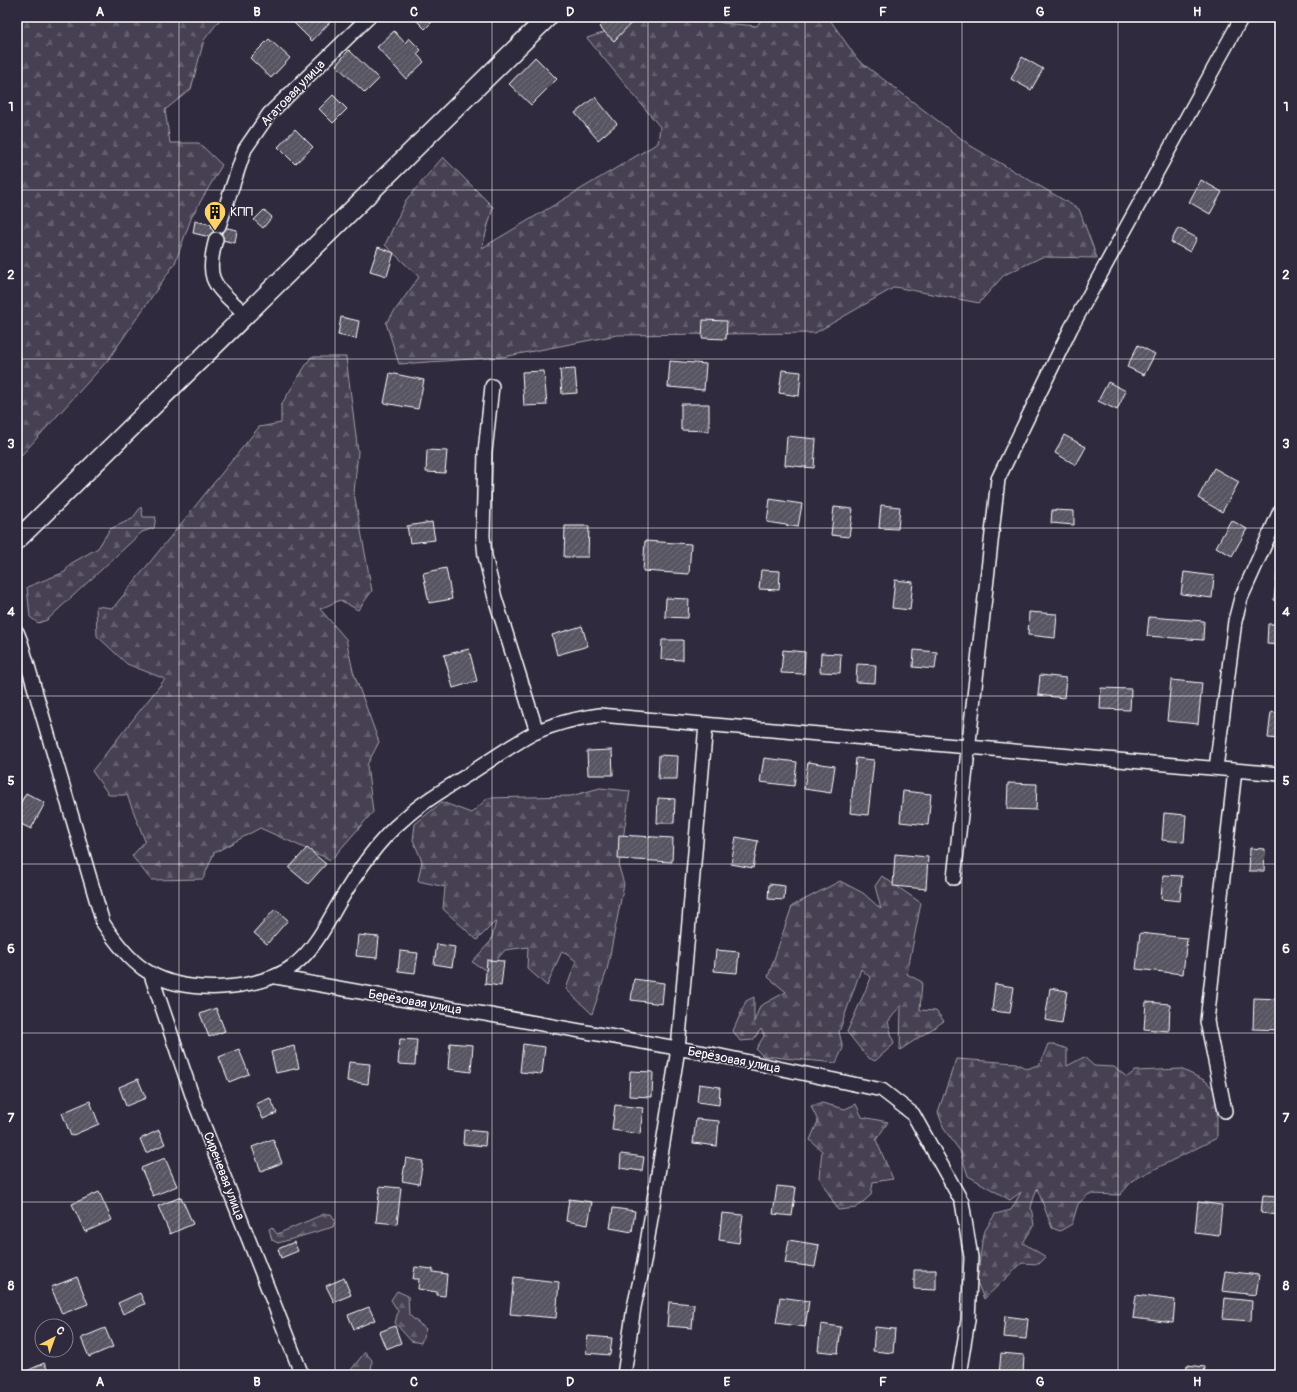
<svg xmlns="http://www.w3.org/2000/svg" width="1297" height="1392" viewBox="0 0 1297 1392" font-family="Pangolin,sans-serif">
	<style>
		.forest { fill: url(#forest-firs); stroke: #a2a0a8 }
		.building { fill: url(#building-hatch); stroke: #fff }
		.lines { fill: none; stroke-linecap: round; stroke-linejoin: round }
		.street-casing { stroke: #fff; stroke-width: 16 }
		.secondary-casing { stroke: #fff; stroke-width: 21 }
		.street { stroke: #2f2a3d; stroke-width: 13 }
		.secondary { stroke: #2f2a3d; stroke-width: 18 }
		.grid { fill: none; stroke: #fff; stroke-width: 1; stroke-opacity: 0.55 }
		.labels { text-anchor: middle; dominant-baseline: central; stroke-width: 3; stroke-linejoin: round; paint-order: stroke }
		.street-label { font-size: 13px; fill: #fff; stroke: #2f2a3d }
		.poi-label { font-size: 13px; fill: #fff; stroke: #2f2a3d; text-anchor: start }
		.neatline { fill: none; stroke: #fff; stroke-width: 1.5 }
		.grid-label { font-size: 13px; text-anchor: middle; font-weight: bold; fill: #fff }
	</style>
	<defs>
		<pattern id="forest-firs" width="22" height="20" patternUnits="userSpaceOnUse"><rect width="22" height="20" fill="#464152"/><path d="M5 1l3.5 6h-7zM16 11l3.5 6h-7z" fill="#625e6c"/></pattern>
		<pattern id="building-hatch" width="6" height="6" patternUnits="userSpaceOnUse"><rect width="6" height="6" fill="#595564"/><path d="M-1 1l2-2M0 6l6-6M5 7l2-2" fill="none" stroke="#726e7b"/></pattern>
	</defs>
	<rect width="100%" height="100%" fill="#2f2a3d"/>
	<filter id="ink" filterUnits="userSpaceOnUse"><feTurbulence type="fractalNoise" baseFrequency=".025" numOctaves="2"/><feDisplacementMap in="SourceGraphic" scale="8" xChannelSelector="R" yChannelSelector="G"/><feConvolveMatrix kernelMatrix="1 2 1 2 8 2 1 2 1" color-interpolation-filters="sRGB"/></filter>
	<g filter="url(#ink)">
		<!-- forest -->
		<path class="forest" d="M17,17H222L204,40L191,89L165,110L170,143H199L222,165L192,216L175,263L108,360L17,460Z
			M653,17H711L723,23L757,26L763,17H828L858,60L971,146L1079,209L1097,258L1042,257L1004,275L979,303L895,287L815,333L617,335L503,357L399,364L386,323L419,277L385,245L406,200L443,157L493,207L482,248L658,143L660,127L587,38Z
			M311,357H346L358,452L354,493L372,591L358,610L340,600L320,609L346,639L353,671L379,742L367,765L373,812L331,860L260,828L214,853L203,879L151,880L132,856L145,841L127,795H109L92,771L165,679L127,664L97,636L96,606L113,608L259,427L281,423V405Z
			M141,507L143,517H156L154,528L142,532L47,620L38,623L30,617L27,587L65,572L70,564L98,548L110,529L132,519Z
			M600,788L630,791L619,867L624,884L607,970L592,1014L566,989L576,961L562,951L547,986L527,968L528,947L505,950L487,971L472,962L491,941L496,921L477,940L443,909L445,887L418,881L422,861L413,840L415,824L442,802L471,813L488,798L571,796Z
			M882,876L921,903L907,974L922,982L920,1010L936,1011L944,1021L900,1050L901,1005L888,1022L894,1044L875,1061L867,1057L847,1032L871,978L861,969L839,1032L843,1048L836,1063L763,1056L756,1049L764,1036L761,1029L753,1040L740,1041L733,1031L746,1001L754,997V1022L760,1006L786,992L768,977L792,906L840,881L863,893L881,909L875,886Z
			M1048,1044H1054L1067,1049V1066L1084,1057L1094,1066L1114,1067L1127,1077L1135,1071L1181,1069L1206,1081L1217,1093V1138L1133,1180L1120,1195L1089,1194L1078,1204L1072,1224L1060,1231L1052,1228L1037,1188L1031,1207L1034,1225L1023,1243L1046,1257L1039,1264L1022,1263L984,1299L977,1282L983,1234L995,1214L1011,1210L1021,1192L1010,1200L968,1176L960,1151L944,1129L938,1112L956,1059L1016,1063L1027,1069L1040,1064Z
			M822,1103L845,1109L856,1104L862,1117L888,1122L876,1140L893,1179L873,1182L871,1195L856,1208L838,1210L819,1177L822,1151L810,1140L818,1121L811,1106Z
			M324,1214H331L335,1220L333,1227L278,1243L272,1240L269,1229L272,1227L277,1234Z
			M397,1291L408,1296L409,1315L426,1329L421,1343L411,1341L395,1323L398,1311L391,1300Z
			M365,1352L372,1360L371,1375H347Z"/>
		<!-- building -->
		<path class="building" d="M291,17H330L333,19L312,41L290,19Z
			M413,17H437L425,29Z
			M609,17H626L632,22L614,41L599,27Z
			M394,31L405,43L409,38L421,50L417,54L424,62L406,79L377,47Z
			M269,39L290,58L271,78L250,58Z
			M349,50L379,79L365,93L336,65Z
			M535,57L557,79L531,105L509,84Z
			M1022,57L1043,69L1031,90L1011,79Z
			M333,95L347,109L333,123L319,109Z
			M595,97L617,124L598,140L575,113Z
			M295,129L313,147L295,164L278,147Z
			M1201,180L1222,192L1210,214L1189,202Z
			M264,210L272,217L263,228L254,220Z
			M195,221L237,230L235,243L193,233Z
			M1178,228L1197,238L1190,252L1171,242Z
			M378,247L394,253L387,276L370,271Z
			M341,317L359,321L356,339L338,335Z
			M703,320L727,321L726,339L702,338Z
			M1138,345L1155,354L1144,375L1127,367Z
			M670,361L706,364L704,390L668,387Z
			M575,369L577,393L562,394L560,370Z
			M782,370L801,372L799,396L779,393Z
			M544,371L547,405L524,406L522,372Z
			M390,373L424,380L418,409L384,403Z
			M1108,382L1126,391L1117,410L1098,401Z
			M681,404H709V431L681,430Z
			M1064,435L1086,447L1076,465L1055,453Z
			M787,436L816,439L814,468L785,465Z
			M427,450L447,451L445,473L426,472Z
			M1214,468L1239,482L1222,512L1198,498Z
			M770,499L802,504L798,527L767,522Z
			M881,505L900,507L898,529L879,528Z
			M834,507L853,509L849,537L831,535Z
			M1052,510L1074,511V525L1051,523Z
			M1231,520L1247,529L1232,556L1216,547Z
			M432,522L435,540L410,543L407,526Z
			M565,526H589L588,557H564Z
			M645,541L691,544L689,574L643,571Z
			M446,568L452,599L429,603L423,573Z
			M761,570L780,571L779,590L759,589Z
			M1184,572L1214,576L1212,598L1181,594Z
			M1277,573L1280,574V601L1274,600Z
			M895,580L913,582L910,610L892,608Z
			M666,598L689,599L688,618L665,617Z
			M1029,612L1057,614L1055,638L1028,635Z
			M1149,617L1204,621L1203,640L1147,636Z
			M1268,624H1280V645L1267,644Z
			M582,626L588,646L557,655L552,635Z
			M662,640H683V660L661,659Z
			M469,649L477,681L453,688L444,655Z
			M783,650L805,652L804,674L781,673Z
			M914,650L937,652L935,669L913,667Z
			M821,653L841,654L840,673L820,672Z
			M857,664L876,665L875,683L856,682Z
			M1040,675L1066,678L1064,698L1038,695Z
			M1171,680L1202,683L1198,724L1167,721Z
			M1101,688L1131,689L1130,710L1100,709Z
			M1271,712L1280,713V739L1268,738Z
			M612,750L613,775H588L587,751Z
			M659,755L678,756L677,779H658Z
			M764,758L797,762L794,786L760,782Z
			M856,758L874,760L868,815L850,813Z
			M808,762L835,766L831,793L804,789Z
			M1008,783L1037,784L1036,810L1007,809Z
			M903,791L931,794L928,825L900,822Z
			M26,793L45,803L31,829L17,822V810Z
			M658,798L675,799L674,823H657Z
			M1164,813L1186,815L1184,842L1162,840Z
			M619,835L673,838L672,862L618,859Z
			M736,837L758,841L753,868L731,864Z
			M307,848L326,864L308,884L289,868Z
			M1250,848L1265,849L1264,871H1249Z
			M895,854L928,857L926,889L893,886Z
			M1163,875L1182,876L1180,901L1161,899Z
			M769,884L785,886L784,900L768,899Z
			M275,909L288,920L267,944L254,933Z
			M1140,933L1187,938L1183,974L1136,969Z
			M358,935L379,937L377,958L356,956Z
			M437,944L455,947L452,967L434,964Z
			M716,950L739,952L737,973L714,971Z
			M400,951L418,953L415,973L398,971Z
			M487,960L504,961L501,986L485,984Z
			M634,979L664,983L662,1004L631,1000Z
			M995,984L1014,987L1010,1013L992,1011Z
			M1050,988L1067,991L1062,1023L1045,1020Z
			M1254,998L1280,999V1030L1253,1029Z
			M1146,1002L1170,1004L1169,1031L1144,1029Z
			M216,1008L225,1031L209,1037L200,1014Z
			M400,1039L417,1040L415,1065L398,1064Z
			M450,1043L473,1045L471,1072L448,1069Z
			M523,1044L545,1047L542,1074L520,1072Z
			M294,1046L299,1068L276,1073L271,1052Z
			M239,1049L249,1074L229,1082L219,1057Z
			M349,1062L370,1064L368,1084L347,1081Z
			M630,1071L653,1072L652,1097L629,1096Z
			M138,1079L146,1098L126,1106L119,1087Z
			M699,1084L720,1087L719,1105L697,1102Z
			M270,1098L277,1113L263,1119L256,1104Z
			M90,1101L99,1124L71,1136L62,1113Z
			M615,1105L643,1108L640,1134L612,1130Z
			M696,1119L719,1121L717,1146L693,1143Z
			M159,1130L165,1144L146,1153L140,1139Z
			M464,1130L486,1132L485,1146L463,1144Z
			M273,1139L282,1163L261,1171L252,1147Z
			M621,1154L644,1157L642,1171L620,1168Z
			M165,1158L177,1186L153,1196L141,1168Z
			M406,1158L423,1161L419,1184L402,1181Z
			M380,1186L401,1188L397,1224L376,1222Z
			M777,1186L796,1188L792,1216L773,1214Z
			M99,1192L112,1220L85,1232L72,1204Z
			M1263,1195L1280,1196V1215L1261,1213Z
			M181,1197L193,1224L170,1234L158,1206Z
			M569,1199L592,1202L588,1225L566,1221Z
			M1198,1202L1222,1205L1219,1235L1195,1232Z
			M613,1208L635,1211L632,1232L610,1228Z
			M722,1213L743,1215L739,1243L719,1240Z
			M789,1240L819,1245L815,1267L785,1263Z
			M294,1242L298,1251L281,1258L278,1249Z
			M415,1267L433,1269V1272L447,1274L445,1296L437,1295V1292L418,1289L419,1279H413Z
			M914,1270H936V1290L914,1289Z
			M1225,1271L1259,1275L1256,1295L1222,1291Z
			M77,1277L88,1304L62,1314L51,1287Z
			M514,1277L559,1282L556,1318L510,1314Z
			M344,1278L351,1295L334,1302L326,1286Z
			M140,1293L145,1304L123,1314L118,1303Z
			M1136,1295L1175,1300L1173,1323L1133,1318Z
			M780,1297L809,1301L805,1327L776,1323Z
			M1225,1298L1252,1301L1251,1321L1223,1319Z
			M669,1302L694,1304L692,1328L667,1326Z
			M369,1307L375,1320L354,1329L348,1315Z
			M1005,1316L1028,1319L1026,1339L1003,1337Z
			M821,1324L841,1327L838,1353L818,1351Z
			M395,1326L401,1343L386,1349L379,1332Z
			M875,1327L895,1329L893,1353L873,1351Z
			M105,1328L113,1347L89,1357L81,1338Z
			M588,1336L612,1338L610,1355L586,1353Z
			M1001,1353L1024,1355L1023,1375H999Z
			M44,1363L50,1375H18Z
			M1187,1365L1205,1367L1204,1375H1186Z"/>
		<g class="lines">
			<!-- street casing -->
			<g class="street-casing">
				<path id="street" d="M219,226L245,149L269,114L369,17
					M216,239C204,282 215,285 245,314
					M492,386L485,452L483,536L485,556L495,598L537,732
					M17,632L21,642L103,923C129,963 152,984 201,987C229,989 272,983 294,965C315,949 327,923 340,901C358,871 377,841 404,819C423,801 447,788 469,774C491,760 513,744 536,732C556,723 579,718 600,715L1280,774
					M1216,768L1235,621L1241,598L1280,511
					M954,878L998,479L1071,328L1242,17
					M151,975L193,1098L302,1375
					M276,977L716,1055L882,1090L913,1114L962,1202L971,1257L968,1320L959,1375
					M1225,1111L1207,1021L1235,770
					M624,1375L634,1307L644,1262L678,1049L706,724"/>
			</g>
			<!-- secondary casing -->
			<g class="secondary-casing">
				<path id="secondary" d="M17,540L548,17"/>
			</g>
			<!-- street -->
			<use href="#street" class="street"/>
			<!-- secondary -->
			<use href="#secondary" class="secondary"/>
		</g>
	</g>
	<!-- grid -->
	<path class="grid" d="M179,17V1375M335,17V1375M492,17V1375M648,17V1375M805,17V1375M962,17V1375M1118,17V1375M17,190H1280M17,359H1280M17,528H1280M17,696H1280M17,864H1280M17,1033H1280M17,1202H1280"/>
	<!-- icons -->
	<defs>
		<g id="building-pin" transform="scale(1.15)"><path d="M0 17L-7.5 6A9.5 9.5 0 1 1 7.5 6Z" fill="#ffd166" stroke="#2f2a3d"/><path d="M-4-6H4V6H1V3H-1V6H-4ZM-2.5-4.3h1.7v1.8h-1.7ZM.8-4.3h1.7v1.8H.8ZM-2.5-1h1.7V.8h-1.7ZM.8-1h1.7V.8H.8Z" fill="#111"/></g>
	</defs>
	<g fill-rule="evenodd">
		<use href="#building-pin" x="215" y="212"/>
	</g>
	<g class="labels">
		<!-- street labels -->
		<g class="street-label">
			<text transform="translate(293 93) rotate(-46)">Агатовая улица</text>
			<text transform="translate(415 1002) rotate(10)">Берёзовая улица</text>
			<text transform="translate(734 1060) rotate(11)">Берёзовая улица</text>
			<text transform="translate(224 1176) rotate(69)">Сиреневая улица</text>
		</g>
		<!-- poi labels -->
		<g class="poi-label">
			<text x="230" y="212">КПП</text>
		</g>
	</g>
	<!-- margin -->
	<rect width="1297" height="1392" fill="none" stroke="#2f2a3d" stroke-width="44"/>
	<!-- north arrow -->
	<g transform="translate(54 1338) rotate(41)"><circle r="19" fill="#2f2a3d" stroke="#827f8b"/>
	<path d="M0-3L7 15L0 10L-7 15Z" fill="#ffd166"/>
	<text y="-6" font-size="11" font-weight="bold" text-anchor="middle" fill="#ffffff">С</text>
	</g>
	<rect x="22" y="22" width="1253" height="1348" class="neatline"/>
	<g class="grid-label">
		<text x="100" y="16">A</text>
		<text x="257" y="16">B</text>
		<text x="414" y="16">C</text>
		<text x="570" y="16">D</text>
		<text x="727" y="16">E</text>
		<text x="883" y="16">F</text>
		<text x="1040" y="16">G</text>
		<text x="1197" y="16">H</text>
		<text x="11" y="111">1</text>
		<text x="1286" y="111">1</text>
		<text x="11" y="279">2</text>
		<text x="1286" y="279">2</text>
		<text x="11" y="448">3</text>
		<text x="1286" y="448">3</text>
		<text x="11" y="616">4</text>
		<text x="1286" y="616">4</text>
		<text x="11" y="785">5</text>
		<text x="1286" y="785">5</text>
		<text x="11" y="953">6</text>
		<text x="1286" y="953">6</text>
		<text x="11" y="1122">7</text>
		<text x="1286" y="1122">7</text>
		<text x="11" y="1290">8</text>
		<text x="1286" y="1290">8</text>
		<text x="100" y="1386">A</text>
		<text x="257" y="1386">B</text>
		<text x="414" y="1386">C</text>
		<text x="570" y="1386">D</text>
		<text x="727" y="1386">E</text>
		<text x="883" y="1386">F</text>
		<text x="1040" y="1386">G</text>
		<text x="1197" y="1386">H</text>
	</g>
</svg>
